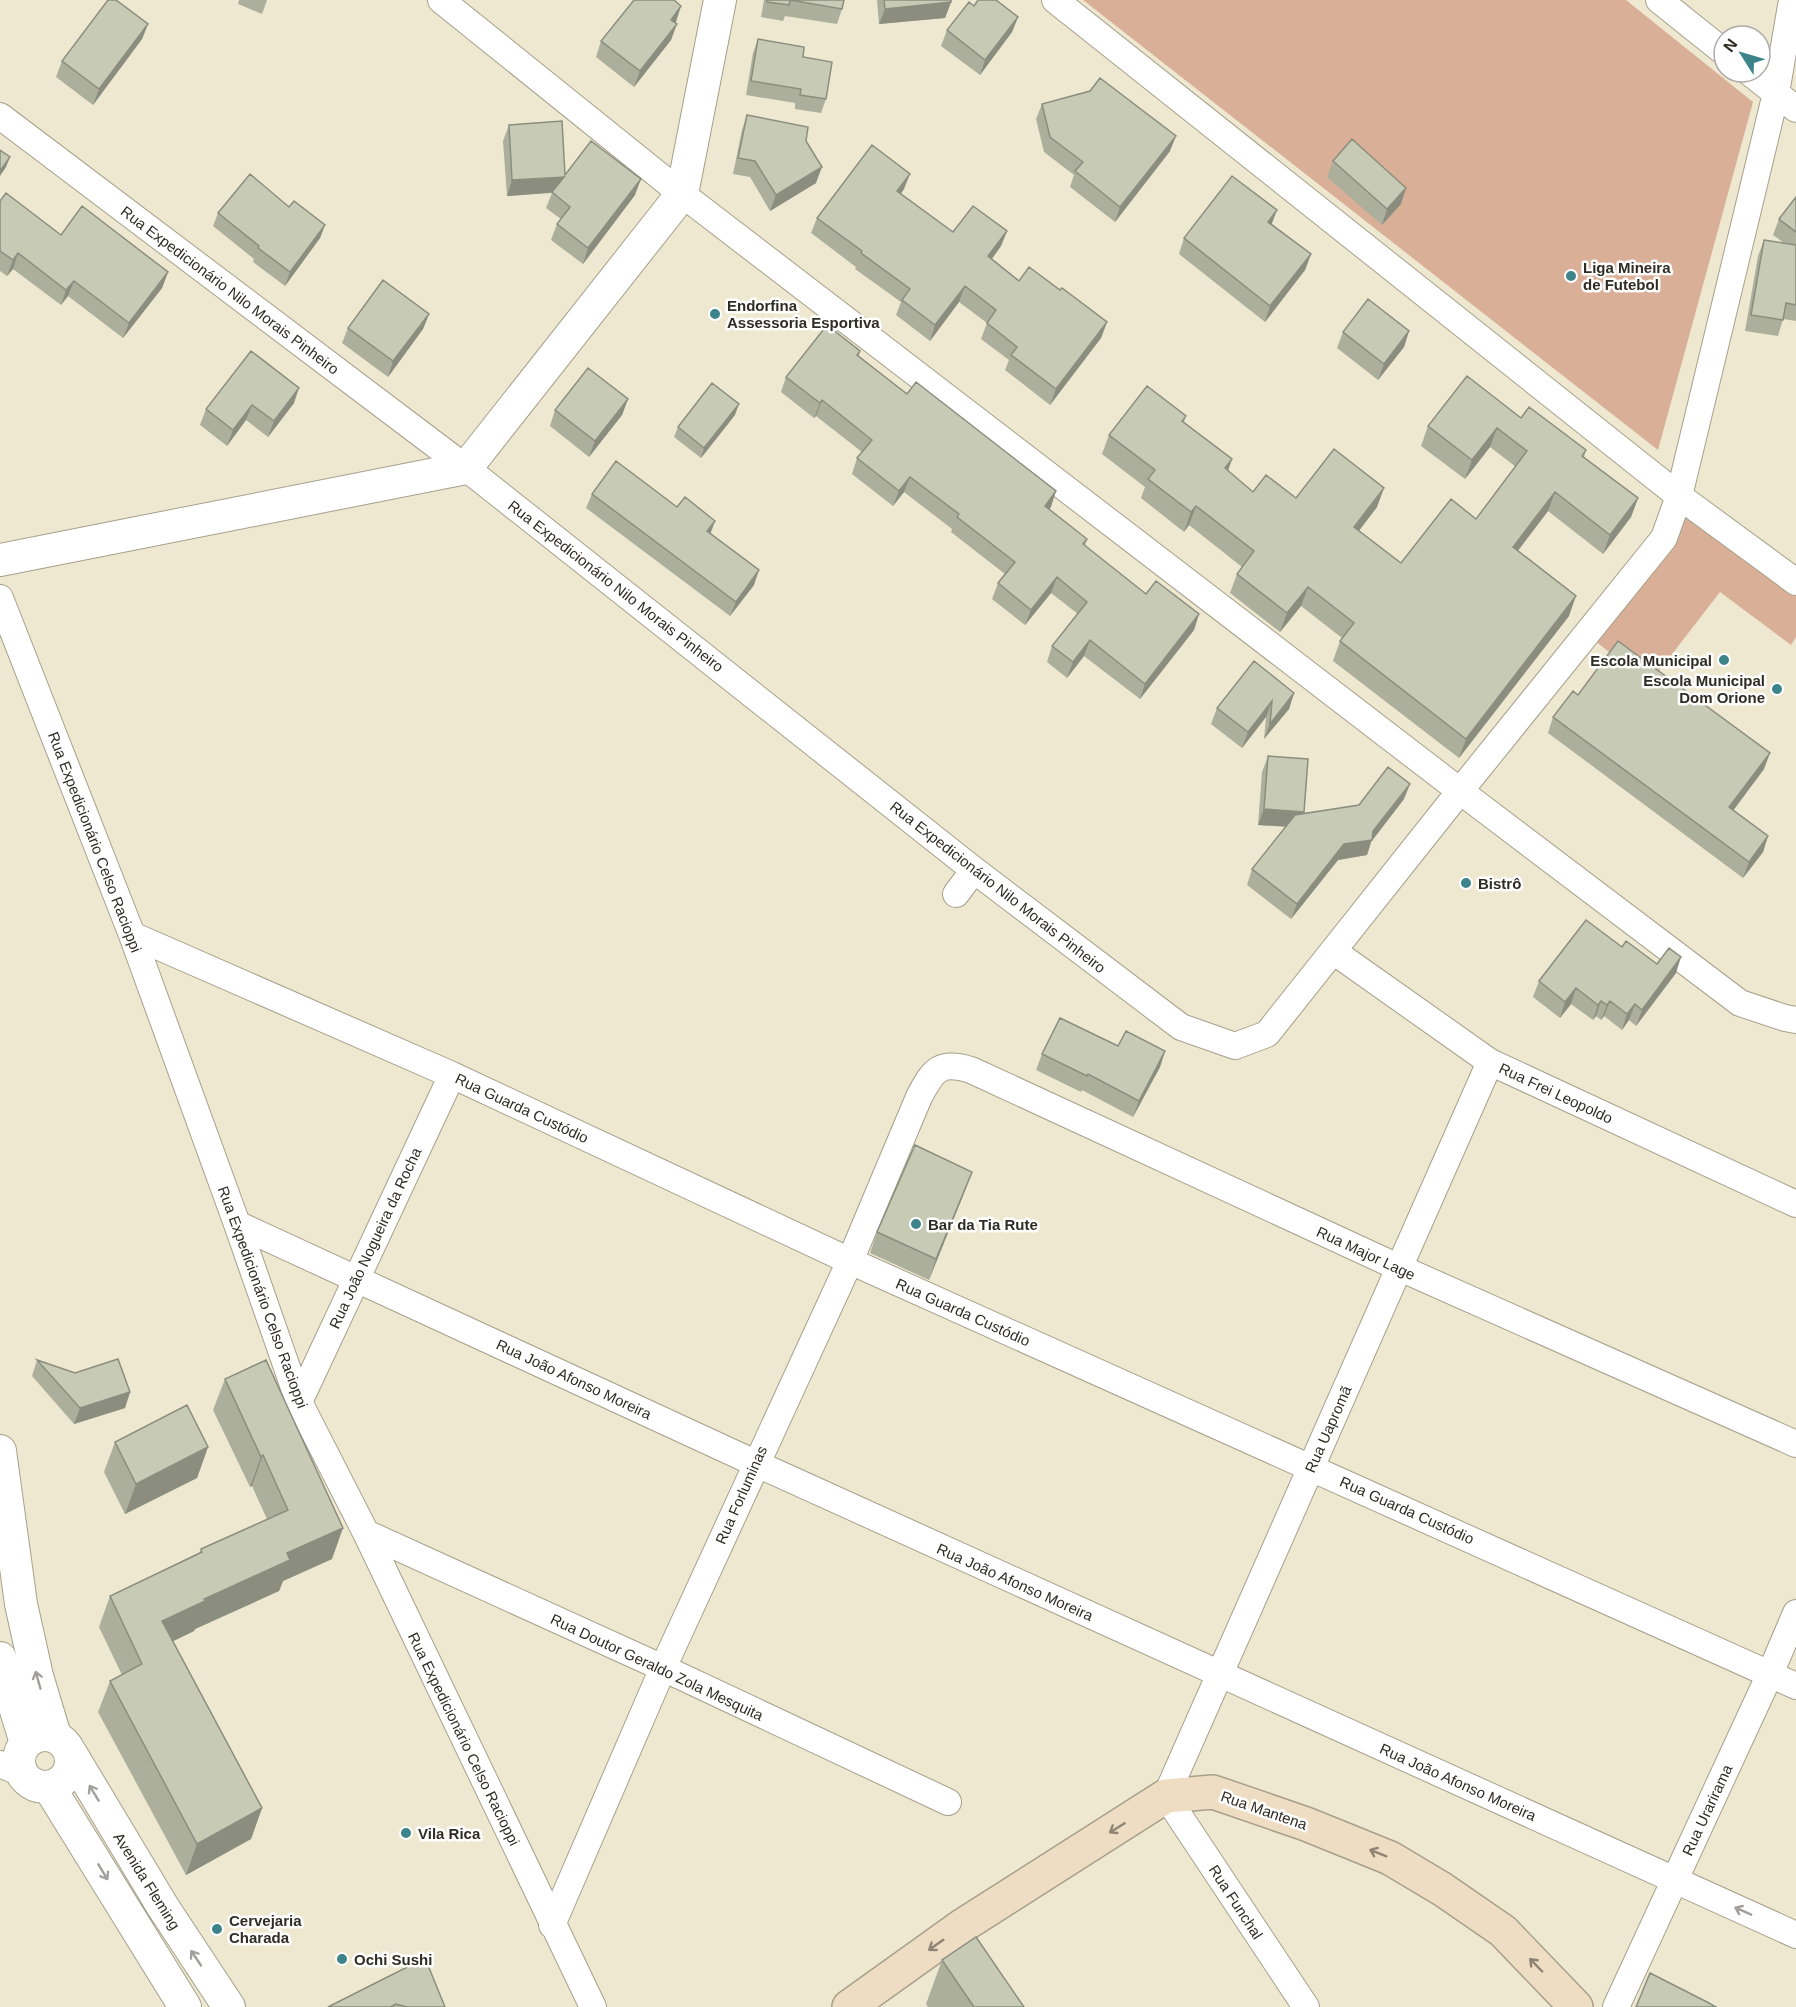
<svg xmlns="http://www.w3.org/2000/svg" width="1796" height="2007" viewBox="0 0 1796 2007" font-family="Helvetica,sans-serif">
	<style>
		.green { fill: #daaf97 }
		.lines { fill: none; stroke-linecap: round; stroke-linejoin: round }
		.minor-casing { stroke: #a6a08b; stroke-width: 28 }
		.tertiary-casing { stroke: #a6a08b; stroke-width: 34 }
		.secondary-casing { stroke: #a6a08b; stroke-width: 36 }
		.minor { stroke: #fff; stroke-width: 26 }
		.tertiary { stroke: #fff; stroke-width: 32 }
		.secondary { stroke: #efddc3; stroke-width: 33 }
		.wall { fill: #abaf9c }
		.shaded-wall { fill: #8b8e7f }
		.building { fill: #c7cbb5; stroke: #8b8e7f; stroke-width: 1.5 }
		.oneway { stroke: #a1a09c }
		.oneway2 { stroke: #8f8474 }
		.poi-dot { fill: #3c8489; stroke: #fff; stroke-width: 2 }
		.labels { text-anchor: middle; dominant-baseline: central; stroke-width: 5; stroke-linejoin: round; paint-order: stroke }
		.poi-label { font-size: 15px; font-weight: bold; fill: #2f2c24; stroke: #fff; text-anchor: start }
		.street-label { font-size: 15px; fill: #2f2c24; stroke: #fff }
	</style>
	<rect width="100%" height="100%" fill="#eee8d1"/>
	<!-- green -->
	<path class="green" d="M1083,0H1626L1753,102L1658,450Z
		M1682,499L1796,591V637L1791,645L1720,592L1649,684L1594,640Z"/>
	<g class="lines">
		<!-- minor casing -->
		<g class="minor-casing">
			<path id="minor" d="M441,0L682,194L1460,791L1740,1003L1785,1018L1796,1020
				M1055,0L1679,496L1796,582
				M1659,0L1724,52
				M1749,72L1796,109
				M0,116L466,468L974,870L1181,1027L1235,1046L1267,1034L1460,791L1664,538L1679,496L1776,93L1792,0
				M0,598L132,935L237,1224L299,1402L366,1533L593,2007
				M956,894L974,870
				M132,935L452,1075L850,1261L1796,1686
				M1333,951L1490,1062L1796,1204
				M237,1224L755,1463L1796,1935
				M299,1402L452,1075
				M366,1533L663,1668L948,1802
				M0,1764L21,1773
				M552,1925L663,1668L850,1261L919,1097C933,1070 940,1060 971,1070L1400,1268L1796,1444
				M1306,2007L1166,1796L1490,1062
				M1616,2007L1770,1674L1796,1613"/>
		</g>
		<!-- tertiary casing -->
		<g class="tertiary-casing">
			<path id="tertiary" d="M0,560L466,468L682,194L720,0
				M0,1451L21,1604L37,1676L55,1736
				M0,1658L26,1743
				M19 1761a26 26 0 1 1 52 0a26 26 0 1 1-52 0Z
				M70,1752L163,1907L229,2007
				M49,1787L185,2007"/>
		</g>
		<!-- secondary casing -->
		<g class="secondary-casing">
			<path id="secondary" d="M849,2007L962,1926L1166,1796L1213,1792L1306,1824L1390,1858L1442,1889L1503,1931L1576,2007"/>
		</g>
		<!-- minor -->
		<use href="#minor" class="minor"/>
		<!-- tertiary -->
		<use href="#tertiary" class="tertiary"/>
		<!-- secondary -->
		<use href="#secondary" class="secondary"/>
	</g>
	<!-- wall -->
	<path class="wall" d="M239,0H267L262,14L238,4Z
		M764,0H844L842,9L837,24L785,16L783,21L761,17Z
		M877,0H951V2L945,18L879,24Z
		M974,6L1018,17L1012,32L980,75L941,46L947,30Z
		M676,22L671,40L634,87L596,57L601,41Z
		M148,24L142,39L93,105L56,77L62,61Z
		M758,39L826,99L821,113L795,109V103L746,95L753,53Z
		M1042,104L1170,151L1115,222L1070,187L1074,175L1044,152L1036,119Z
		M747,115L806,141L816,183L770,211L750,177L733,174L742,130Z
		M509,125L565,175L635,195L583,264L551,240L557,224L561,219L546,208L552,193L507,196L503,141Z
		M1333,161L1406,188L1401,204L1382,225L1327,177Z
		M904,189L901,194L953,232L1007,231L1001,246L992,259L1019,281L1060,290L1107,322L1101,338L1050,405L1005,370L1009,360L981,339L987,323L959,302L930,341L896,315L901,302L855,269L856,267L811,233L817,218Z
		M1796,197V321L1783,319L1778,336L1745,331L1758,256L1764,240L1784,243L1773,235L1779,219Z
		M0,201L61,235L168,272L162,288L123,338L68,296L61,305L13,269L7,276L0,271Z
		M289,207L325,225L320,238L285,286L253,262L254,259L213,226L218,213Z
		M1272,224L1311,254L1305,270L1265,322L1179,254L1184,238Z
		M429,314L423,329L388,377L342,343L348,328Z
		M1409,331L1404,347L1378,380L1337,348L1343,332Z
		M251,351L294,403L268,437L246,420L227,446L200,425L206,409Z
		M860,351L859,356L907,394L1056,491L1049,509L1087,539L1085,546L1146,594L1199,614L1194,630L1140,699L1084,656L1067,678L1047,662L1052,646L1078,614L1051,593L1025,625L992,599L998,583L1005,574L951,532L952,529L904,492L893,506L852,474L857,458L862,452L816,416L814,418L781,392L786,377Z
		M628,399L622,415L589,457L550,426L555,410Z
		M735,415L701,458L674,437L678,427Z
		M1186,416L1184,422L1232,459L1228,471L1253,492L1296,498L1377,507L1359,531L1401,563L1476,519L1516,467L1490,447L1465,479L1421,446L1428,426L1521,418L1586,450L1584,457L1638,498L1631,517L1603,554L1548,511L1518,551L1569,616L1459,758L1333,661L1340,641L1342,638L1301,606L1280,632L1230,593L1237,574L1242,567L1189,525L1184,532L1141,498L1145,487L1102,454L1109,435Z
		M592,494L710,534L754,585L730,616L586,508Z
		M1294,693L1289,709L1264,739L1266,717L1242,748L1211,724L1217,708Z
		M1578,695L1764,769L1733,810L1768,836L1763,852L1743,878L1548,733L1553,717Z
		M1268,756L1304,812L1303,813L1404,799L1371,842L1367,855L1338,860L1291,919L1247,885L1252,869L1286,827L1258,825L1262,772Z
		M1622,947L1676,973L1636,1026L1629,1020L1622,1030L1604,1016L1601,1020L1596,1016L1593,1020L1571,1004L1560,1018L1533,997L1539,981Z
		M1118,1046L1165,1051L1160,1067L1133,1117L1082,1090L1081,1092L1036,1070L1042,1054Z
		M964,1193L929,1280L870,1253L877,1232Z
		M37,1360L130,1392L125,1408L74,1424L32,1376Z
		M225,1379L332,1559L283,1581L279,1591L195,1629L194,1631L173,1641L262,1808L251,1839L186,1875L98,1712L110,1681L122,1675L99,1627L110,1596L199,1553L201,1549L267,1519L252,1486L250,1487L213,1410Z
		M115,1442L208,1447L197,1478L125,1514L104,1472Z
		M425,1958L445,2007H328Z
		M942,1960L1024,2007H928L926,2004Z"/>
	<!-- shaded-wall -->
	<path class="shaded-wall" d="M951,2L945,18L879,24L885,9Z
		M681,6L676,22L665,35L671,20Z
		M1018,17L1012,32L980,75L985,60Z
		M148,24L142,39L93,105L99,89Z
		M677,24L671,40L634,87L640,71Z
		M1176,136L1170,151L1115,222L1120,207Z
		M10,157L6,167L0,176V171Z
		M822,167L816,183L770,211L776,195Z
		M910,174L904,189L891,206L897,191Z
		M564,177L558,192L507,196L512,180Z
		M641,179L635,195L583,264L588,248Z
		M1406,188L1401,204L1382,225L1387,209Z
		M1277,210L1271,226L1268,222Z
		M325,225L320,238L285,286L290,272Z
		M1007,231L1001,246L982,272L988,256Z
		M18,253L13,269L7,276L13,260Z
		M1311,254L1305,270L1265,322L1270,306Z
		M168,272L162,288L123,338L129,323Z
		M74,281L68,296L61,305L66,290Z
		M965,286L959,302L930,341L935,325Z
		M429,314L423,329L388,377L393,361Z
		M1107,322L1101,338L1050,405L1056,389Z
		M1409,331L1404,347L1378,380L1384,364Z
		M299,388L294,403L268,437L274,421Z
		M628,399L622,415L589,457L595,441Z
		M822,400L816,416L814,418L820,403Z
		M739,404L735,415L701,458L704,448Z
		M252,405L246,420L227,446L233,430Z
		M1497,428L1490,447L1465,479L1472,460Z
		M1232,459L1225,479V468Z
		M910,477L904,492L893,506L899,491Z
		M1384,488L1377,507L1347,546L1354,527Z
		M1056,491L1051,507L1040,521L1045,506Z
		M1555,492L1548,511L1506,566L1513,547Z
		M1638,498L1631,517L1603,554L1610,535Z
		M1196,506L1189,525L1184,532L1191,512Z
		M715,521L710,535L707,531Z
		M759,570L754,585L730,616L736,602Z
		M1057,577L1051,593L1025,625L1031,610Z
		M1308,587L1301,606L1280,632L1287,613Z
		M1576,596L1569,616L1459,758L1466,739Z
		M1199,614L1194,630L1140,699L1145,684Z
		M1090,640L1084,656L1067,678L1073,662Z
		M1294,693L1289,709L1264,739L1270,724Z
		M1272,701L1266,717L1242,748L1248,732Z
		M1770,753L1764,769L1724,823L1729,807Z
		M1410,784L1404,799L1371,842L1367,855L1338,860L1291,919L1297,904L1344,844L1373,831Z
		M1264,809L1304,812L1298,827L1258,825Z
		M1768,836L1763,852L1743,878L1749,862Z
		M1681,957L1676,973L1636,1026L1642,1010Z
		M1576,988L1571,1004L1560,1018L1565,1002Z
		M1601,1001L1596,1016L1593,1020L1598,1005Z
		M1610,1001L1604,1016L1601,1020L1607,1005Z
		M1635,1004L1629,1020L1622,1030L1627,1014Z
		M1165,1051L1160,1067L1133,1117L1139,1101Z
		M972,1172L964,1193L929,1280L936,1259Z
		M130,1392L125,1408L74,1424L80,1408Z
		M208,1447L197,1478L125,1514L136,1484Z
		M263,1455L252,1486L250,1487L261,1457Z
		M343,1528L332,1559L283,1581L279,1591L195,1629L194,1631L151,1652L162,1621L287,1553Z
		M262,1808L251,1839L186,1875L197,1844Z"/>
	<!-- building -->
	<path class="building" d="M108,0H116L148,24L99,89L62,61Z
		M634,0H674L681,6L671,20L677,24L640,71L601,41Z
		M767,0H844L842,9L790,0L789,5L767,2Z
		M884,0H951V2L885,9Z
		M978,0H996L1018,17L985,60L947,30L969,2L974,6Z
		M758,39L804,47L803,57L832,62L826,99L800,95L801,89L751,81Z
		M1100,78L1176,136L1120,207L1075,171L1083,162L1050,137L1042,104L1090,91Z
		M747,115L808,127L806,141L822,167L776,195L755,161L738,158Z
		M562,121L565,175L591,141L641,179L588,248L557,224L570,207L552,192L564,177L512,180L509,125Z
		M1352,139L1406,188L1387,209L1333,161Z
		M872,145L910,174L897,191L953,232L973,206L1007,231L988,256L1019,281L1029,267L1060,290L1062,288L1107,322L1056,389L1011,355L1017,347L987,323L996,310L965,286L935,325L902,300L910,289L861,253L862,251L817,218Z
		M0,150L10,157L0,171Z
		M250,174L289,207L294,201L325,225L290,272L258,248L259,246L218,213Z
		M1232,176L1277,210L1268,222L1311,254L1270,306L1184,238Z
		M6,193L61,235L82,206L168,272L129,323L74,281L66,290L18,253L13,260L0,251V201Z
		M1796,197V232L1779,219Z
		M1764,240L1796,245V305L1786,303L1783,320L1751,315Z
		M383,280L429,314L393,361L348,328Z
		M1368,299L1409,331L1384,364L1343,332Z
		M827,325L860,351L857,355L907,394L916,382L1056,491L1045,506L1087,539L1083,544L1146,594L1156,581L1199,614L1145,684L1090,640L1073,662L1052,646L1087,602L1057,577L1031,610L998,583L1015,562L957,517L959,514L910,477L899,491L857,458L872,440L822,400L820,403L786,377Z
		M251,351L299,388L274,421L252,405L233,430L206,409Z
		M588,368L628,399L595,441L555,410Z
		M1467,376L1521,418L1529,407L1586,450L1582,456L1638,498L1610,535L1555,492L1513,547L1576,596L1466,739L1340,641L1354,623L1308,587L1287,613L1237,574L1254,551L1196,506L1191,512L1148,479L1155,470L1109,435L1147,386L1186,416L1182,421L1232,459L1225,468L1253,492L1266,475L1296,498L1334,449L1384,488L1354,527L1401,563L1451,499L1476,519L1527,451L1497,428L1472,460L1428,426Z
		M712,383L739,404L704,448L678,427Z
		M616,461L677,507L685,497L715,521L707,531L759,570L736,602L592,494Z
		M1618,641L1770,753L1729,807L1768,836L1749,862L1553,717L1573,691L1578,695Z
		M1254,661L1294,693L1270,724L1272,701L1248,732L1217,708Z
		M1268,756L1308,759L1304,812L1264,809Z
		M1388,767L1410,784L1373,831L1372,840L1344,844L1297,904L1252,869L1295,815L1359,805Z
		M1586,920L1622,947L1626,941L1657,964L1669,948L1681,957L1642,1010L1635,1004L1627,1014L1610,1001L1607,1005L1601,1001L1598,1005L1576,988L1565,1002L1539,981Z
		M1060,1018L1118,1046L1126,1031L1165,1051L1139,1101L1088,1074L1087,1076L1042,1054Z
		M915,1145L972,1172L936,1259L877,1232Z
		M118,1359L130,1392L80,1408L37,1360L75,1373Z
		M266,1360L343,1528L287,1553L290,1560L204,1599L205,1601L162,1621L262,1808L197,1844L110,1681L142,1664L110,1596L202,1552L201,1549L288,1510L263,1455L261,1457L225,1379Z
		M187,1405L208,1447L136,1484L115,1442Z
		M976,1937L1024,2007H974L942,1960Z
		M425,1958L445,2007H407L396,2004L390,2007H328Z
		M1650,1973L1707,2002L1716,2007H1636Z"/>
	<!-- one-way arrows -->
	<defs><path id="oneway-shaft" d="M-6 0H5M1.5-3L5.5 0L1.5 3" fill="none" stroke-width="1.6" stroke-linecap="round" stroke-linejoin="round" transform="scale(1.5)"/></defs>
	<g class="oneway">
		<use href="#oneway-shaft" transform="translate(38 1680) rotate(-106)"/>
		<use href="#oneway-shaft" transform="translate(94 1793) rotate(-121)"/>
		<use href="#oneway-shaft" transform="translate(103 1872) rotate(59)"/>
		<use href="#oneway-shaft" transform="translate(1743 1911) rotate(-156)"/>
		<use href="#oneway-shaft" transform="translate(196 1958) rotate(-124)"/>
	</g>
	<g class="oneway2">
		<use href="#oneway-shaft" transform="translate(1117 1828) rotate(148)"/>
		<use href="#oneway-shaft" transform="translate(1378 1853) rotate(-158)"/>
		<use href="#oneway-shaft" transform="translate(936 1945) rotate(145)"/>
		<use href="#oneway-shaft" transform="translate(1536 1965) rotate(-134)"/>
	</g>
	<!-- markers -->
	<g class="poi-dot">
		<circle cx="1571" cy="276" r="6"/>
		<circle cx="715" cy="314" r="6"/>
		<circle cx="1724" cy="660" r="6"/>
		<circle cx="1777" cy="689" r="6"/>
		<circle cx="1466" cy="883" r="6"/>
		<circle cx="916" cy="1224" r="6"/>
		<circle cx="406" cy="1833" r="6"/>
		<circle cx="217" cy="1929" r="6"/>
		<circle cx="342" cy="1959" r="6"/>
	</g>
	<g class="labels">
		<!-- poi labels -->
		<g class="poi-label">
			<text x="1583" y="267">Liga Mineira<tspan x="1583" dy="17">de Futebol</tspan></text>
			<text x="727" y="305">Endorfina<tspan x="727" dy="17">Assessoria Esportiva</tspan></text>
			<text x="1712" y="660" text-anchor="end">Escola Municipal</text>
			<text x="1765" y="680" text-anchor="end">Escola Municipal<tspan x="1765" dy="17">Dom Orione</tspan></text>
			<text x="1478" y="883">Bistrô</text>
			<text x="928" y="1224">Bar da Tia Rute</text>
			<text x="418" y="1833">Vila Rica</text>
			<text x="229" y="1920">Cervejaria<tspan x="229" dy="17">Charada</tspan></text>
			<text x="354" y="1959">Ochi Sushi</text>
		</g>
		<!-- street labels -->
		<g class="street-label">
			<text transform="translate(230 290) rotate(37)">Rua Expedicionário Nilo Morais Pinheiro</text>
			<text transform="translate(616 586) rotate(38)">Rua Expedicionário Nilo Morais Pinheiro</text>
			<text transform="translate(95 842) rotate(69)">Rua Expedicionário Celso Racioppi</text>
			<text transform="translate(998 887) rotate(38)">Rua Expedicionário Nilo Morais Pinheiro</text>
			<text transform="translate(1556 1093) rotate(25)">Rua Frei Leopoldo</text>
			<text transform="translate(522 1108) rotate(25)">Rua Guarda Custódio</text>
			<text transform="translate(375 1238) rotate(-65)">Rua João Nogueira da Rocha</text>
			<text transform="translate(1366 1253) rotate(25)">Rua Major Lage</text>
			<text transform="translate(263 1297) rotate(70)">Rua Expedicionário Celso Racioppi</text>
			<text transform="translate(963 1312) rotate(24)">Rua Guarda Custódio</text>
			<text transform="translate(574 1379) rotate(25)">Rua João Afonso Moreira</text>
			<text transform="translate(1328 1429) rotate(-66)">Rua Uapromã</text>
			<text transform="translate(741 1495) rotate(-66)">Rua Forluminas</text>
			<text transform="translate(1407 1510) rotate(24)">Rua Guarda Custódio</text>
			<text transform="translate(1015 1582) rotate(24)">Rua João Afonso Moreira</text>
			<text transform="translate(657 1667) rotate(25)">Rua Doutor Geraldo Zola Mesquita</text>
			<text transform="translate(464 1739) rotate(64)">Rua Expedicionário Celso Racioppi</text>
			<text transform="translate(1458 1782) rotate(24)">Rua João Afonso Moreira</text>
			<text transform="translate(1264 1810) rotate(19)">Rua Mantena</text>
			<text transform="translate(1707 1810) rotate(-65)">Rua Urarirama</text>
			<text transform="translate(147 1881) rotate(58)">Avenida Fleming</text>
			<text transform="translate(1236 1902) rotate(57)">Rua Funchal</text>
		</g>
	</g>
	<!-- north arrow -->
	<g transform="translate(1742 54) rotate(307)"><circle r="28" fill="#ffffff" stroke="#acaba7" stroke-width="1.5"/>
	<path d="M0-4.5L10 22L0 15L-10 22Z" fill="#3c8489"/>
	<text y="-9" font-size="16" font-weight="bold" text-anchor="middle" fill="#2f2c24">N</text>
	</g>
</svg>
